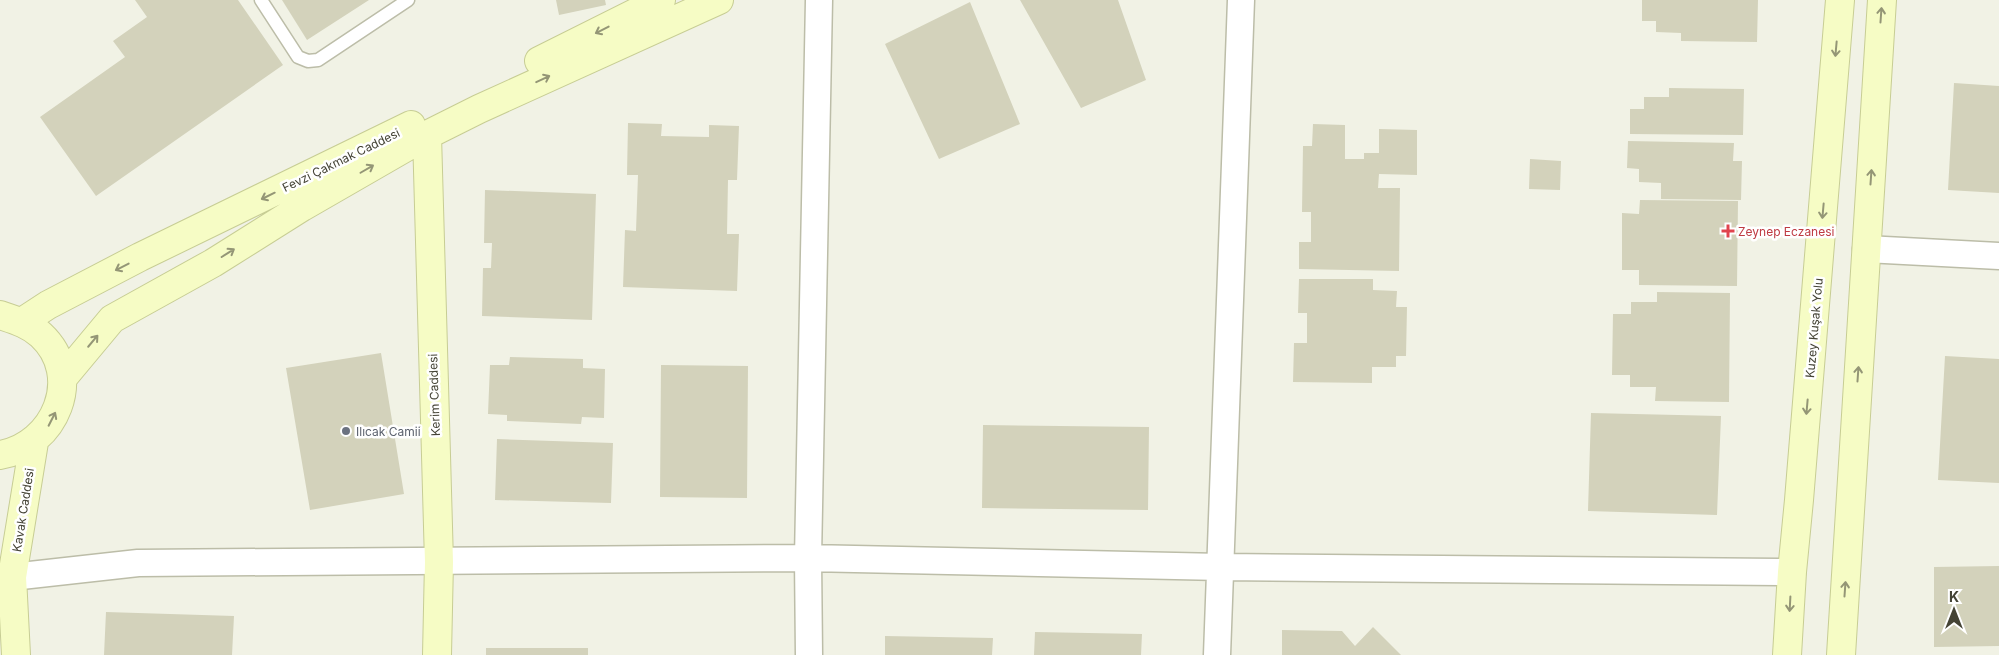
<svg xmlns="http://www.w3.org/2000/svg" width="1999" height="655" viewBox="0 0 1999 655" font-family="Inter,sans-serif">
	<style>
		.building { fill: #d3d2bb }
		.lines { fill: none; stroke-linecap: round; stroke-linejoin: round }
		.lane-casing { stroke: #bcbda8; stroke-width: 15 }
		.street-casing { stroke: #bcbda8; stroke-width: 29 }
		.secondary-casing { stroke: #c7cd94; stroke-width: 30 }
		.lane { stroke: #fff; stroke-width: 12 }
		.street { stroke: #fff; stroke-width: 26 }
		.secondary { stroke: #f6fcc5; stroke-width: 28 }
		.oneway { stroke: #949676 }
		.health-dot { fill: #e0444e; stroke: #fff; stroke-width: 2 }
		.worship-dot { fill: #6b7280; stroke: #fff; stroke-width: 2 }
		.labels { text-anchor: middle; dominant-baseline: central; stroke-width: 5; stroke-linejoin: round; paint-order: stroke }
		.street-label { font-size: 12px; fill: #444335; stroke: #fff }
		.health-label { font-size: 12px; fill: #be3a42; stroke: #fff; text-anchor: start }
		.worship-label { font-size: 12px; fill: #5b616d; stroke: #fff; text-anchor: start }
	</style>
	<rect width="100%" height="100%" fill="#f1f2e5"/>
	<!-- building -->
	<path class="building" d="M135,0H238L283,65L96,196L40,117L125,57L113,41L147,17Z
		M282,0H369L307,40Z
		M556,0H605L606,5L559,15Z
		M1020,0H1118L1146,80L1081,108Z
		M1642,0H1758L1757,42L1681,41V33L1656,32V21H1642Z
		M970,2L1020,124L939,159L885,44Z
		M1954,83L1999,86V193L1948,190Z
		M1669,88L1744,89L1743,135L1630,134V109H1644V97H1669Z
		M628,123L662,124L661,136L709,137V125L739,126L737,180H728L727,234H739L737,291L623,287L625,230L636,231L638,175H627Z
		M1313,124L1345,125V159H1364V153H1379V129L1417,130V175L1379,174L1378,188H1400L1399,271L1299,269V242H1311V212H1302L1303,146H1312Z
		M1628,141L1734,143L1733,161H1742L1741,200L1661,199V183L1639,182V169L1627,168Z
		M1530,159L1561,161L1560,190L1529,189Z
		M485,190L596,194L592,320L482,316L483,268H491L492,243H484Z
		M1640,200L1738,201L1737,286L1639,285V270H1622V213L1639,214Z
		M1299,279H1373V290L1397,291L1396,307H1407L1406,356H1396V367H1372V383L1293,382L1294,343H1307V313H1298Z
		M1657,292L1730,293L1729,402L1655,401L1656,387H1630V375H1612L1613,314H1631V302H1657Z
		M381,353L404,494L310,510L286,368Z
		M1945,356L1999,359V483L1938,480Z
		M510,357L583,359V368L605,369L604,418L582,417L581,424L507,421V415L488,414L490,365H509Z
		M661,365L748,366L747,498L660,497Z
		M1591,413L1721,416L1717,515L1588,511Z
		M983,425L1149,427L1148,510L982,508Z
		M497,439L613,443L611,503L495,500Z
		M1999,566V646L1934,647V567Z
		M106,612L234,616L232,655H104Z
		M1373,627L1401,655H1282V630L1342,631L1355,646Z
		M1035,632L1142,634L1141,655H1034Z
		M885,636L993,638L992,655H885Z
		M486,648H588V655H486Z"/>
	<g class="lines">
		<!-- lane casing -->
		<g class="lane-casing">
			<path id="lane" d="M261,0L298,57L308,61L318,60L408,0"/>
		</g>
		<!-- street casing -->
		<g class="street-casing">
			<path id="street" d="M1866,249L1999,256
				M12,577L138,563L808,558L1221,567L1792,572
				M809,655L808,558L819,0
				M1217,655L1241,0"/>
		</g>
		<!-- secondary casing -->
		<g class="secondary-casing">
			<path id="secondary" d="M539,61L661,0
				M427,135L439,562L437,655
				M0,315C15,320 29,324 41,335C85,376 55,446 0,455
				M22,322L48,305L140,257L411,125
				M62,379L112,319L213,263L302,207L427,135L479,109L719,0
				M16,655L12,577L34,442
				M1787,655L1792,572L1799,500L1840,0
				M1841,655L1882,0"/>
		</g>
		<!-- lane -->
		<use href="#lane" class="lane"/>
		<!-- street -->
		<use href="#street" class="street"/>
		<!-- secondary -->
		<use href="#secondary" class="secondary"/>
	</g>
	<!-- one-way arrows -->
	<defs><path id="oneway-shaft" d="M-6 0H5M1.5-3L5.5 0L1.5 3" fill="none" stroke-width="1.6" stroke-linecap="round" stroke-linejoin="round" transform="scale(1.25)"/></defs>
	<g class="oneway">
		<use href="#oneway-shaft" transform="translate(1881 15) rotate(-86)"/>
		<use href="#oneway-shaft" transform="translate(602 30) rotate(153)"/>
		<use href="#oneway-shaft" transform="translate(1836 49) rotate(95)"/>
		<use href="#oneway-shaft" transform="translate(543 79) rotate(-25)"/>
		<use href="#oneway-shaft" transform="translate(367 169) rotate(-30)"/>
		<use href="#oneway-shaft" transform="translate(1871 177) rotate(-86)"/>
		<use href="#oneway-shaft" transform="translate(268 196) rotate(154)"/>
		<use href="#oneway-shaft" transform="translate(1823 211) rotate(95)"/>
		<use href="#oneway-shaft" transform="translate(228 253) rotate(-32)"/>
		<use href="#oneway-shaft" transform="translate(122 267) rotate(153)"/>
		<use href="#oneway-shaft" transform="translate(93 341) rotate(-50)"/>
		<use href="#oneway-shaft" transform="translate(1858 374) rotate(-86)"/>
		<use href="#oneway-shaft" transform="translate(1807 407) rotate(95)"/>
		<use href="#oneway-shaft" transform="translate(52 419) rotate(-63)"/>
		<use href="#oneway-shaft" transform="translate(1845 589) rotate(-86)"/>
		<use href="#oneway-shaft" transform="translate(1790 604) rotate(93)"/>
	</g>
	<!-- markers -->
	<path class="health-dot" d="M1725.5 223.5h5v5h5v5h-5v5h-5v-5h-5v-5h5z"/>
	<circle class="worship-dot" cx="346" cy="431" r="5"/>
	<g class="labels">
		<!-- street labels -->
		<g class="street-label">
			<text transform="translate(341 160) rotate(-26)">Fevzi Çakmak Caddesi</text>
			<text transform="translate(1814 328) rotate(-85)">Kuzey Kuşak Yolu</text>
			<text transform="translate(434 395) rotate(-92)">Kerim Caddesi</text>
			<text transform="translate(23 510) rotate(-81)">Kavak Caddesi</text>
		</g>
		<!-- health labels -->
		<g class="health-label">
			<text x="1738" y="231">Zeynep Eczanesi</text>
		</g>
		<!-- worship labels -->
		<g class="worship-label">
			<text x="356" y="431">Ilıcak Camii</text>
		</g>
	</g>
	<!-- north arrow -->
	<g transform="translate(1954 610)" stroke="#ffffff" stroke-width="4" paint-order="stroke">
	<path d="M0-4L9 19L0 12L-9 19Z" fill="#444335"/>
	<text y="-8" font-size="14" font-weight="bold" text-anchor="middle" fill="#444335">K</text>
	</g>
</svg>
